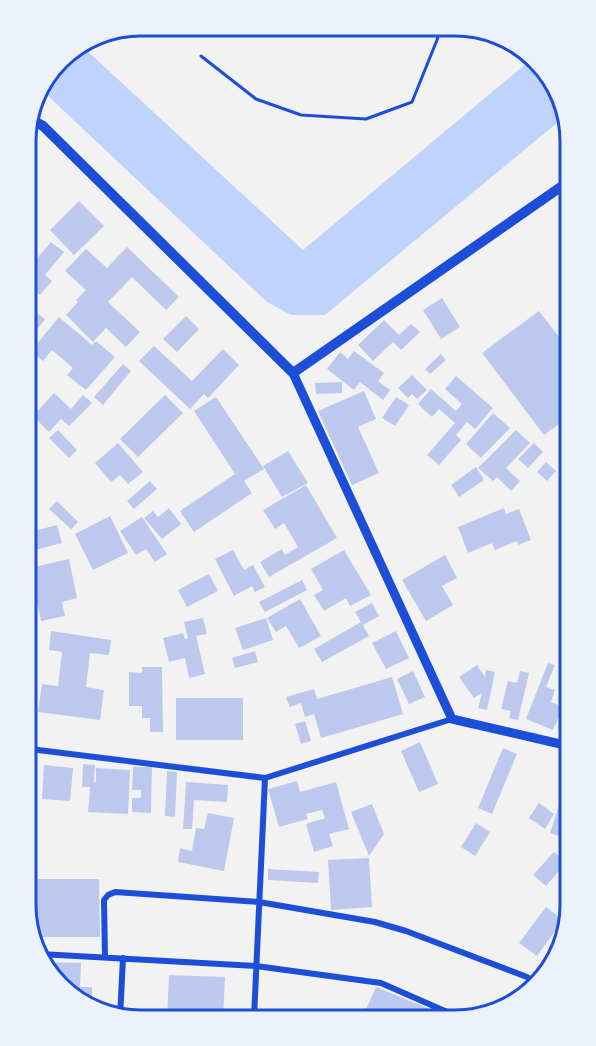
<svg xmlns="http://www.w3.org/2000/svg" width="596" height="1046" viewBox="0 0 596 1046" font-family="Inter,sans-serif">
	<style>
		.water { fill: #bfd3fe }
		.building { fill: #bdc9ec }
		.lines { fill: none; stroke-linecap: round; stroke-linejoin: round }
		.path { stroke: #1d4ed8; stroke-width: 3 }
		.minor { stroke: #1d4ed8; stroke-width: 6 }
		.tertiary { stroke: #1d4ed8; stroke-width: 9 }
		.secondary { stroke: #1d4ed8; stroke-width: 10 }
		.rim { fill: none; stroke: #1d4ed8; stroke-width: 3 }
	</style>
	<rect width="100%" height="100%" fill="#f2f2f2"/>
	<!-- water -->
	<path class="water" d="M83,47L303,250L528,62L536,61L564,103V117L325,315H291L267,302L48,96L43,94L65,54Z"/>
	<!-- building -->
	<path class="building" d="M79,201L104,226L74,255L50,230Z
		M51,242L64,252L45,275L52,281L40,295L27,285V260L32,264Z
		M127,247L179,297L166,310L132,277L108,302L140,332L126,347L106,328L93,342L66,315L78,302L76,300L86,290L65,271L86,249L107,268Z
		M442,298L460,327L441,339L423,310Z
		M28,307L45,319L34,334L28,330Z
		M539,311L566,346L567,418L544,435L482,353Z
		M186,316L199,329L177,352L163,339Z
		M59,317L92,345L96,341L115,357L86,390L67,375L73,368L52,350L43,361L31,351Z
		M384,320L399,335L411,324L420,332L401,350L393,342L373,361L358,345Z
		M154,346L192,381L223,349L239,365L208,398L204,394L190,409L139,361Z
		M354,351L384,373L378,381L390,390L383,400L360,382L354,390L327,369L340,352L348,359Z
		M441,354L446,360L430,374L425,369Z
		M28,358L38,367L28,378Z
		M123,364L131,371L103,405L94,397Z
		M412,375L427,390L417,399L412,394L408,398L398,388Z
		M456,376L493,408L475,429L467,422L456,435L461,440L439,465L427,455L455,423L439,409L432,417L418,404L431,389L456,411L462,404L445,389Z
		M342,382V393L316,394L315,383Z
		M364,391L376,419L358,427L379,473L352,485L318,411Z
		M54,393L71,409L83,395L92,403L69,426L61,419L49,432L33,416Z
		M165,395L183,413L138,457L120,439Z
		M216,397L264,469L244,481L252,493L194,532L180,511L235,474L194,411Z
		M396,397L409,405L395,426L382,418Z
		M493,413L510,428L481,458L466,444Z
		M58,430L77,450L69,458L49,438Z
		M516,430L530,443L506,468L520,481L511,491L497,477L493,481L478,468Z
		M118,443L143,472L128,484L120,475L111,482L95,463Z
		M534,443L543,452L528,468L518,459Z
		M288,451L308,483L282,497L263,466Z
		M546,462L556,471L547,481L537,472Z
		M476,467L484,480L459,497L451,485Z
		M150,481L157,489L134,509L127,501Z
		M306,485L337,538L269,577L260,562L282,549L285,555L298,547L284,523L275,529L263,510Z
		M57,501L78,522L71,529L49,509Z
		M169,508L181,524L162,539L144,518L153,511L158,517Z
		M504,508L506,514L519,509L531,540L518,545L517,541L495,550L492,543L468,553L458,527Z
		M110,516L128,553L93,570L75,534Z
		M142,517L167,554L155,562L146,549L136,555L120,531Z
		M57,525L62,543L35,550L30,532Z
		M233,550L244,570L253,565L265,587L255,592L252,586L234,596L215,559Z
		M344,550L371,595L350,606L346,598L324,611L314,595L323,590L311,569Z
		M445,555L457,578L442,586L453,605L426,621L402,580Z
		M69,559L77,598L62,602L65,616L41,621L29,568Z
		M209,574L218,591L187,607L178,590Z
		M302,580L307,590L265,612L259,602Z
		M300,599L321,636L299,648L286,626L276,632L267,618Z
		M372,603L379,616L363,625L369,636L322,662L314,649L361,622L355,612Z
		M30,607L34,621L30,622Z
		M203,618L207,634L196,636L205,674L189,678L185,658L169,662L163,638L183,633L185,639L188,638L184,622Z
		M266,618L273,640L243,650L235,628Z
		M51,631L111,640L109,655L90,653L86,687L104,690L100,720L38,712L42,684L58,686L62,652L49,650Z
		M396,631L409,658L386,669L372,643Z
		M255,651L258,662L235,668L232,658Z
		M548,663L555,665L546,687L555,690L551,702L563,707L553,730L526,719Z
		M477,665L485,677L486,670L495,672L487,710L478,708L482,693L474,698L459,677Z
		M142,667H162L163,732H150V718H142V706H129V672L142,673Z
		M413,671L425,697L409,704L397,679Z
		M520,671L529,673L518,720L509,718L511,711L501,709L508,681L517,683Z
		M392,677L403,714L321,738L314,714L305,717L301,703L290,707L286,697L314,689L317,699Z
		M176,698H243V740H176Z
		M569,717V736L562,734Z
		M305,721L311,741L301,744L295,724Z
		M420,742L438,784L419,792L401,751Z
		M503,748L517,754L492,814L478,808Z
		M83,764L95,765L94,782H96V768L130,770L128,814L88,812L90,787H82Z
		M44,765L73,768L70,801L42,799Z
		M133,767H152L151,813L132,812V798H141V790H132Z
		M167,771L177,772L175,817L165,816Z
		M297,781L300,792L336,782L349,829L329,834L333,846L314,852L306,824L325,818L322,810L306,814L308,819L279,827L268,789Z
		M186,782L228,785L227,802L194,800L192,829H183Z
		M560,802L569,805L570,823L565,838L550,833Z
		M539,803L554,814L545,829L529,818Z
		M372,804L384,834L369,856L351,812Z
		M208,813L234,818L224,871L178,862L180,848L192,851L196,828L204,829Z
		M476,823L490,832L475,856L461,847Z
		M570,851V867L566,863L546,886L533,875L554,852L562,859Z
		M369,858L372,907L331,910L328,860Z
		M268,869L319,872L318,883L268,880Z
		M31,879H99L100,937H32Z
		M546,907L563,920L537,956L519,943Z
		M45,962L81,963L80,987H92V1003L65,992Z
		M169,975L225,977L223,1018L167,1019Z
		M376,987L444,1015L363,1016Z"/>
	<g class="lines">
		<!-- path -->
		<path class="path" d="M201,56L256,99L301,115L366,119L412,102L437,40L441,27"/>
		<!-- minor -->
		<path class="minor" d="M30,749L265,778L452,719
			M40,954L256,966L381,983L454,1015
			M105,957L104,900L108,895L115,892L259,902L375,922L406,931L527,977L536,983
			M120,1017L123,958
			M254,1018L265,778"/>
		<!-- tertiary -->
		<path class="tertiary" d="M293,373L452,719L569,746"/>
		<!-- secondary -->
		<path class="secondary" d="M30,119L43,126L293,373L565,184"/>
	</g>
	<!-- crop -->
	<path d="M0 0H596V1046H0ZM141 36H455A105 105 0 0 1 560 141V905A105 105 0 0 1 455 1010H141A105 105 0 0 1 36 905V141A105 105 0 0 1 141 36Z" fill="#edf1fc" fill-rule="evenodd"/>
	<path class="rim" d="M141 36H455A105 105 0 0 1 560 141V905A105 105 0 0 1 455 1010H141A105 105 0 0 1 36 905V141A105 105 0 0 1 141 36Z"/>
</svg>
